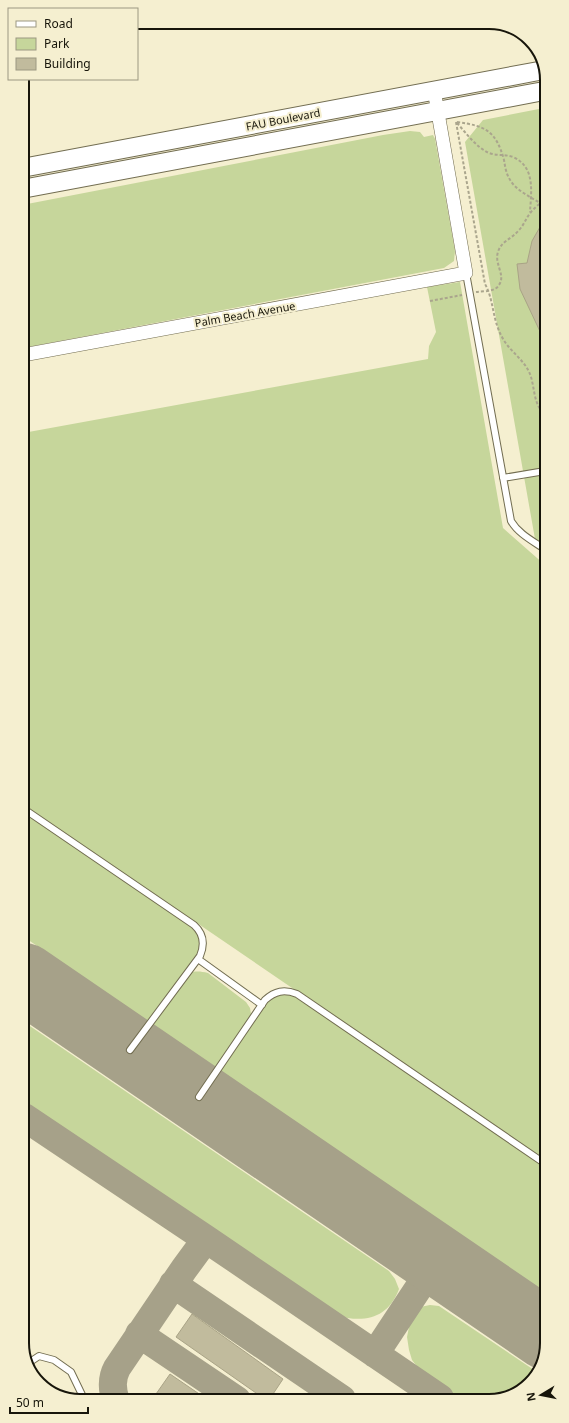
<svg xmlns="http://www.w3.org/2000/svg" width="569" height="1423" viewBox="0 0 569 1423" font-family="'Noto Sans',sans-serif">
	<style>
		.green { fill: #c6d69b }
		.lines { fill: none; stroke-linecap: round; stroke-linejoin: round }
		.taxiway { stroke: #a6a189; stroke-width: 28 }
		.runway { stroke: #a6a189; stroke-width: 70 }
		.building { fill: #c1bb9d; stroke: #a9a386 }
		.lane-casing { stroke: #726d51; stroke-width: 8 }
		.street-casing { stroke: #726d51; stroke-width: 14 }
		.secondary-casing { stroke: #726d51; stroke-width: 20 }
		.path { stroke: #aaa58d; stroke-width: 2; stroke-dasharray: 3 2; stroke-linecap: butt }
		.lane { stroke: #fff; stroke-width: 6 }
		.street { stroke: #fff; stroke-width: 13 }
		.secondary { stroke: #fff; stroke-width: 18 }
		.labels { text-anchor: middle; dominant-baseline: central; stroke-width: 4; stroke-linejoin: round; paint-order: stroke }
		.street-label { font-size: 11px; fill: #17150a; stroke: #f5efd0 }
		.rim { fill: none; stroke: #17150a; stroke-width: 2 }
	</style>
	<rect width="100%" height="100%" fill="#f5efd0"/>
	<!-- green -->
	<path class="green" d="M544,108L545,546L535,539L465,142L483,120Z
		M410,131L420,132L424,137L433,135L435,139L455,251L454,261L444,268L23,348L22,205L383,135Z
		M460,282L503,528L545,565L547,1162L24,805L23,433L428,359L429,346L436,332L427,287Z
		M24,809L199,929L202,949L188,973C195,971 200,971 208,973L246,1002L250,1008L252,1020L271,995L291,992L547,1165V1295L24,937Z
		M24,1022L389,1271L395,1279L399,1289C388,1318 366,1323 337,1316L191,1221L24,1104Z
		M430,1305L439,1306L537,1372L535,1378L507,1398H458L422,1373L412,1360L409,1350L407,1337L409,1327L413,1317L420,1307Z"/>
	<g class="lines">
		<!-- taxiway -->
		<path class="taxiway" d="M24,1117L206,1239L440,1398
			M173,1284L342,1399
			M139,1334L237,1400
			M375,1354L437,1260
			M116,1401C112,1390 111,1379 117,1368L184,1269L206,1239"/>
		<!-- runway -->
		<path class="runway" d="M24,978L547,1335"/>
	</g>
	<!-- building -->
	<path class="building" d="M544,220L545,342L520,289L517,264L527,263L532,241Z
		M192,1314L283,1379L269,1400H266L176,1337Z
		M170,1374L208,1400H165L156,1394Z"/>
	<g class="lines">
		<!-- lane casing -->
		<g class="lane-casing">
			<path id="lane" d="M466,273L511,521C518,533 531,540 543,548L545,547
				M503,478L545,471
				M24,809L194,925C204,934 205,944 200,956L130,1050
				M198,959L262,1005
				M199,1097L265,1000C275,991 284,989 297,994L547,1165
				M27,1364L39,1356L54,1360L71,1372L85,1401"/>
		</g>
		<!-- street casing -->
		<g class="street-casing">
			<path id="street" d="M23,355L466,273L434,90"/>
		</g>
		<!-- secondary casing -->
		<g class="secondary-casing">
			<path id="secondary" d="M22,168L544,70
				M22,189L544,91"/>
		</g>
		<!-- path -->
		<path class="path" d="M456,122L485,284C494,300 492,319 502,337C509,351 524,359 530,374C535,387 533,405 545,414
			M457,122C486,126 496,131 504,160C505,166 506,173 509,178C515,190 529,196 540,203
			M457,123C467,134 476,147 489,153C497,156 505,154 513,157C536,167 531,193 530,212
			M476,292C484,291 495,292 499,285C506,275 494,264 498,252C501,241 512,239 519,230C524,225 526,218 531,212C535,207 540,204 544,199
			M430,301L462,295"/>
		<!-- lane -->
		<use href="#lane" class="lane"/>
		<!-- street -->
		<use href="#street" class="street"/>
		<!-- secondary -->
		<use href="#secondary" class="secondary"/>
	</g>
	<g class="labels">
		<!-- street labels -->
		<g class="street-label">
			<text transform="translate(283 119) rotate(-11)">FAU Boulevard</text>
			<text transform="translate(245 314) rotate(-10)">Palm Beach Avenue</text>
		</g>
	</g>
	<!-- crop -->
	<path d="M0 0H569V1423H0ZM80 29H489A51 51 0 0 1 540 80V1343A51 51 0 0 1 489 1394H80A51 51 0 0 1 29 1343V80A51 51 0 0 1 80 29Z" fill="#f5efd0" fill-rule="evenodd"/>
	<path class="rim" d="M80 29H489A51 51 0 0 1 540 80V1343A51 51 0 0 1 489 1394H80A51 51 0 0 1 29 1343V80A51 51 0 0 1 80 29Z"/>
	<!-- legend -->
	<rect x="8" y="8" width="130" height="72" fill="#f5efd0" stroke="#9c9881"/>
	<rect x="16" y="21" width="20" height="6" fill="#ffffff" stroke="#9c9881"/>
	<text x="44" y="28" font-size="12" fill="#17150a">Road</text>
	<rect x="16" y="38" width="20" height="12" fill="#c6d69b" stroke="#9c9881"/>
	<text x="44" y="48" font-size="12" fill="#17150a">Park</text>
	<rect x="16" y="58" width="20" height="12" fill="#c1bb9d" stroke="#9c9881"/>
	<text x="44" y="68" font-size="12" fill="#17150a">Building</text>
	<!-- north arrow -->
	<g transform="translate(541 1395) rotate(260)" stroke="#f5efd0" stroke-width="3" paint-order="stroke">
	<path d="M0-3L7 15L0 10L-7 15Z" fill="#17150a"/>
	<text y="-6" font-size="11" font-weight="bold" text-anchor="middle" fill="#17150a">N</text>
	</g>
	<!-- scale -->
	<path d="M10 1407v6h78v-6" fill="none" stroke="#17150a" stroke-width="2"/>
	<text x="16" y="1407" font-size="12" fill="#17150a" stroke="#f5efd0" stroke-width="3" paint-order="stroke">50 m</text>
</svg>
